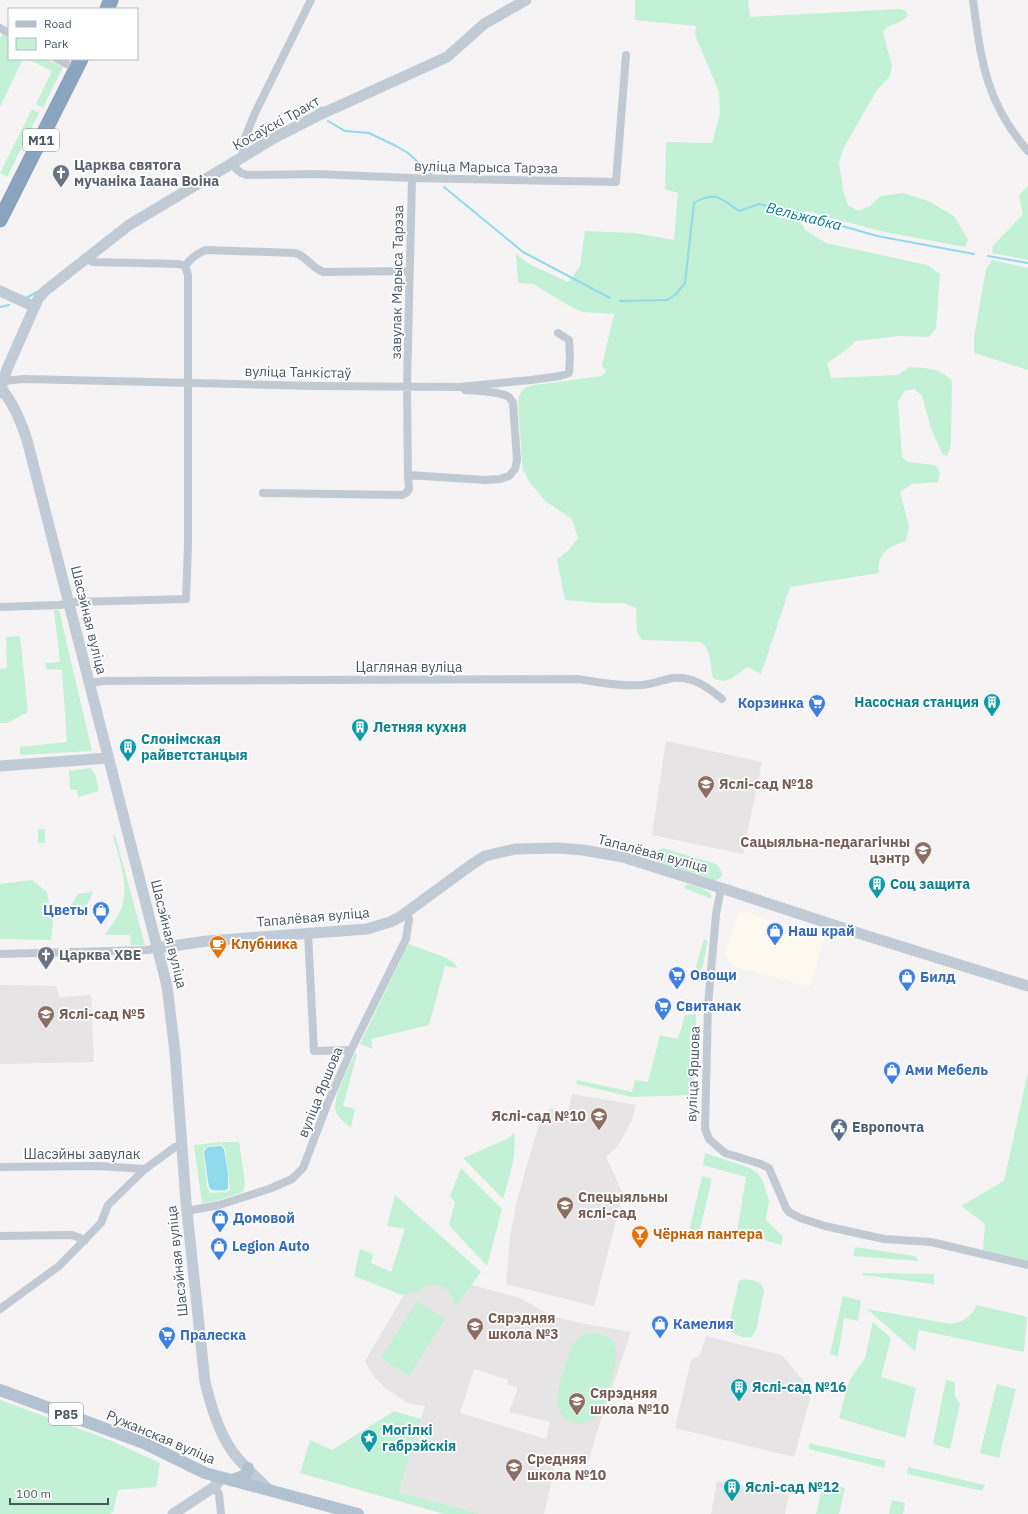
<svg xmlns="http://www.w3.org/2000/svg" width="1028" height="1514" viewBox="0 0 1028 1514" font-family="'IBM Plex Sans',sans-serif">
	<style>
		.commercial { fill: #fdf9ef }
		.education { fill: #e6e4e5; fill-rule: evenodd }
		.green { fill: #c3f1d5 }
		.water { fill: #90daee }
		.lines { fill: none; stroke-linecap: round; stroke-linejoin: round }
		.stream { stroke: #90daee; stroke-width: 2 }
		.highway-casing { stroke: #7690ad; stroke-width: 15 }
		.street { stroke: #c1cad2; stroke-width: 8 }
		.secondary { stroke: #c1cbd6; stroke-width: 11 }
		.primary { stroke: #b3c2d1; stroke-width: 12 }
		.highway { stroke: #8ba5c1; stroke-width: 14 }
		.labels { text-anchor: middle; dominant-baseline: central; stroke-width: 3.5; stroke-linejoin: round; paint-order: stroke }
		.shield { fill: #fff; stroke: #808990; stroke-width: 1 }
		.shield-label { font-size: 13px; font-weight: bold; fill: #4a5661 }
		.street-label { font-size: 14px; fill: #4a5661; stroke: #fff }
		.worship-label { font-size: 14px; font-weight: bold; fill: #5b616d; stroke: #fff; text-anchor: start }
		.culture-label { font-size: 14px; font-weight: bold; fill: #0d838f; stroke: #fff; text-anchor: start }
		.shop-label { font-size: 14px; font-weight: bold; fill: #366cbe; stroke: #fff; text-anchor: start }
		.education-label { font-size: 14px; font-weight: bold; fill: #785e54; stroke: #fff; text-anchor: start }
		.food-label { font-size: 14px; font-weight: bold; fill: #c56008; stroke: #fff; text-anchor: start }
		.service-label { font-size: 14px; font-weight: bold; fill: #4e5e75; stroke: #fff; text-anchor: start }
		.water-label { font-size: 15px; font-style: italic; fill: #0c7c9b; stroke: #fff }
	</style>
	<rect width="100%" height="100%" fill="#f5f3f3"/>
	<!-- commercial -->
	<path class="commercial" d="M740,910L825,937L810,987L735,967L724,954Z"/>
	<!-- education -->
	<path class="education" d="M666,741L762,762L743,854L652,835Z
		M0,985L56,986L59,997L91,995L94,1062L0,1064Z
		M572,1094L636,1105L632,1120L622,1139L616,1148L606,1157L623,1194L594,1306L506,1284L510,1238L517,1200L541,1117L550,1108L568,1112Z
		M434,1275L520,1298L552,1316L580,1323L631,1332L595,1438L588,1463L557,1457L544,1514H481L399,1492L425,1406L408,1403L385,1388L374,1377L365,1361L408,1288ZM474,1369L508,1380L507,1384L518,1388L509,1412L550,1422L546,1439L460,1413Z
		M706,1336L782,1355L812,1391L794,1457L675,1428L691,1360L700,1355Z
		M717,1481L789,1495L785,1514H711Z"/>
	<!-- green -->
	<path class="green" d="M635,0H748L750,17L900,9L905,11L908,15C900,26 892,21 883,32L892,66L890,76L877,90L843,149L839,162L843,190L848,205L858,211L870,206L881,196L903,193L928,201L954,216L968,240L965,247L880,231L806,211L801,222L805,230L826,243L927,265L940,274L936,328L929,337L899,336L856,341L846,350L827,363L831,378L898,375L909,367C925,368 941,368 952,381L951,445L947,456L942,454L931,428L922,396L915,389L904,391L898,402L902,457L908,462L935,465L940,472L938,482L912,484L900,492L909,527L906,541C889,547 877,552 879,573L790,587L761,674L748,667C735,674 730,686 713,678C710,665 712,651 701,642L642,640L637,632L636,608L624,603H598L565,600L557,559L568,551L578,538L572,519L545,501L531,484L523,470L522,461L518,401C521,389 523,388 534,385L602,376L606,371L602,366L614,314L583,312L575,309L533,284L518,283L516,254L529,264L568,282L580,267L585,231L635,233L674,240L678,193L665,189L666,142L712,143L720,114L719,92L695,35L696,26L635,20Z
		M4,32L9,35V59H23L0,107V39Z
		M29,59H45L63,67L43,108L36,104L52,71L29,60Z
		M32,109L39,113L7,177L0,173Z
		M1028,186V260L992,253L993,246L1023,214L1019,195Z
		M992,260L1028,268V370L974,353V338L986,269Z
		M54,610H59L92,751L20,755V747L67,742L62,670L46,669L45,663L60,662Z
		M20,636L28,712L7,723H0V669L7,668L6,637Z
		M90,768L95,774L99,791L78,797L77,790L70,789L69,771Z
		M38,829H45V843H38Z
		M115,835L145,945H131L130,935H105C110,927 117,918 121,909C130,886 119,858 113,836Z
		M663,848L716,864L721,870L722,876L717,880H710L664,865L657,861L655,857L657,850Z
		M32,880L47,892L53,922L51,940L0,939V884Z
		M687,884L701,888L710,893L712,899L684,888Z
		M93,892L86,907L68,910L78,894Z
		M704,939L708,941L702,969L699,974L694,973Z
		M408,944L447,958L456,965L457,968L445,966L429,1025L371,1039L373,1049L360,1044Z
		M696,1014L693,1095L632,1097L576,1084L577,1080L632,1092L635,1080L648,1082L660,1035L678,1039L685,1015Z
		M355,1053L357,1054L343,1106L355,1109L351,1128C345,1123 339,1118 336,1112C331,1100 350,1066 355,1053Z
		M1028,1072V1261L983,1250L985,1224L961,1206L1004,1181Z
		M514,1133C517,1155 509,1178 503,1199L463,1158L507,1139Z
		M221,1142V1145L208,1146L203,1150L207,1186L210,1193L228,1192L230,1189L225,1148L222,1146V1142H239L245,1183L243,1192L219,1200L202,1203L194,1145Z
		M705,1153L750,1168L758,1174L763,1181L769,1201L766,1220L783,1237L781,1245L737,1232L746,1177L703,1165Z
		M461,1168L502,1209L487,1266L449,1225L455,1202L450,1196Z
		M702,1176L712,1179L699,1233L689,1231Z
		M395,1195L481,1272L456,1306L451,1295L445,1288L437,1284L426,1286L418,1291L402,1295L354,1276L360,1249L373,1254L371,1263L391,1272L405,1229L387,1226Z
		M855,1247L915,1256L919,1261L853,1256Z
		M863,1273L934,1274V1284L862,1275Z
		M744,1279C754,1281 762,1280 764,1291L756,1330L752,1337C742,1338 736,1336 728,1329L739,1281Z
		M843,1296L861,1301L858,1321L844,1318L838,1356L830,1354Z
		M417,1301L445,1319L409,1376L381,1358Z
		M977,1305L1027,1317L1024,1352L919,1330L915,1351L867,1309L951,1324C963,1322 971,1317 977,1305Z
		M873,1322L891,1338L881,1377L916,1388L905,1438L839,1418L849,1381L865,1358Z
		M591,1333C628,1334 615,1366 609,1388C606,1396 605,1406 600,1414C587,1429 561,1426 557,1404C556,1395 568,1352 573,1344C578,1337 584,1334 591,1333Z
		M946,1380L955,1382V1396L960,1404L950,1449L933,1444Z
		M997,1384L1016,1389L999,1458L980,1453Z
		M0,1400L107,1439L160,1463L156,1487L118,1490L113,1512L109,1514H0Z
		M394,1411L421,1419L399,1492L481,1514H444L300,1473L310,1440L332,1450Z
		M809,1443L886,1461L884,1468L809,1449Z
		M908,1467L985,1485L982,1491L907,1474Z
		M823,1483L845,1488L839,1514H816Z
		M892,1500L905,1503L903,1514H889Z"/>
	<!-- water -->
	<path class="water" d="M221,1146L224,1149L228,1174V1189C221,1191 216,1191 210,1189L208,1182L204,1151L208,1147Z"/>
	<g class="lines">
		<!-- stream -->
		<path class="stream" d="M316,111L322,107
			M328,121L345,131L369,133L396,146L408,153L432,175
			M444,187L523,252L610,298
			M988,256L1028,263
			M26,298L39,291
			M620,301L667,300L676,294L685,283L694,203C714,190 722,199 739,211L759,204L783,209L877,236L974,254
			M0,307L9,305"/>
		<!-- highway casing -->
		<g class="highway-casing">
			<path id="highway" d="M107,9L111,0
				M0,220L81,59"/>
		</g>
		<!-- street -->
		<path class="street" d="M973,0C981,61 986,103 1028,151
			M0,28L9,33
			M57,59L76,69
			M244,157L242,151V145L255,113L311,0
			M231,164L241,173L247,175L317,174L412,178L616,182L626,55
			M412,178L407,386L408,475L485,480L500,479L509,476L515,469L517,460L513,403C511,400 510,397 507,396C496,391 476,391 465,390
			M185,266C191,258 197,253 206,250L295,253C307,256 312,269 324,272L410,271
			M3,381L24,379L315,386L459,387L531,380L560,376L569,373L570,358L569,340L558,333
			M263,493L402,495L406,493L409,489L408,475
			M0,607L60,605L76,602L186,599L188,545V275L185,266L179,264L92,262L87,258
			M89,683L104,681L577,679C598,682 621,687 642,685C653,684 662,680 673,678C692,676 708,687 722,699
			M721,888L716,914L708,1006L705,1129L709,1139L725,1153L761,1164L769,1168L786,1208L789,1212L800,1218L825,1226L884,1239L931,1242L1028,1265
			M308,933L314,1051L351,1050
			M0,954L147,950L158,948
			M0,1167L98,1166L145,1169L175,1147L182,1146
			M187,1211L219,1205L269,1189L292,1179L303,1168L327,1105L351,1050L406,939L409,919L406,912
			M0,1236L72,1235L85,1240
			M0,1309L59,1266L101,1223L108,1205L145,1169
			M214,1487L219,1494L221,1514"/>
		<!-- secondary -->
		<path class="secondary" d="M0,291L33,306
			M0,387C13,402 21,421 27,440L167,986L175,1052L186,1202L205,1382C211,1406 218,1430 232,1451C242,1465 256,1477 268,1489
			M1,393V388L7,369L38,299L45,291L129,225L276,137L317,116L447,57L484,24L526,0
			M0,766L108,758
			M158,948L207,941L367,929L390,922L400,917L471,865L485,856L515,849L558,848L583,850L623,857L648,865L721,888L861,934L1028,986
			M173,1514L214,1487L222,1478"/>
		<!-- primary -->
		<path class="primary" d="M0,1390L144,1443L205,1473L358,1514
			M232,1480L244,1476L248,1471V1468"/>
		<!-- highway -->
		<use href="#highway" class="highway"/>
	</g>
	<!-- icons -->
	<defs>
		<g id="church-pin" transform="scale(0.9)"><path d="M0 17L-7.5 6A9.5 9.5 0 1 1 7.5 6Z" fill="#6b7280" stroke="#fff"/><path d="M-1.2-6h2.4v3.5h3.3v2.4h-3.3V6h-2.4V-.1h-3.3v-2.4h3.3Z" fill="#fff"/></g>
		<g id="building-pin" transform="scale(0.9)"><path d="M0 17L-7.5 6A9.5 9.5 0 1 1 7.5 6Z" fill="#0f9aa8" stroke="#fff"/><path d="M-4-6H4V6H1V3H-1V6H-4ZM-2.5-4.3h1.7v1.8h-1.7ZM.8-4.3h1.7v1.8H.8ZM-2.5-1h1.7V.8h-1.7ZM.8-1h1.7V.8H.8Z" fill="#fff"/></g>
		<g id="supermarket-pin" transform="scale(0.9)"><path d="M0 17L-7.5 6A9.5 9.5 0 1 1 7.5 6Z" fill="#3f7fe0" stroke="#fff"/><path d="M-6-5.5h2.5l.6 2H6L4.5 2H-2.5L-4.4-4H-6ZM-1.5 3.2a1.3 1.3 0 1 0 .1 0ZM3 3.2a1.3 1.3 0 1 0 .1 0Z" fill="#fff"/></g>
		<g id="school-pin" transform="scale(0.9)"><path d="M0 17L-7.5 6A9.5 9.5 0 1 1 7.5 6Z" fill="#8d6e63" stroke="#fff"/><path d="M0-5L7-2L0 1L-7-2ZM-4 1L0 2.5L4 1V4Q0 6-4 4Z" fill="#fff"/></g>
		<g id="shop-pin" transform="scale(0.9)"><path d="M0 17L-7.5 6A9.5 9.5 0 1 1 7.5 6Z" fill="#3f7fe0" stroke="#fff"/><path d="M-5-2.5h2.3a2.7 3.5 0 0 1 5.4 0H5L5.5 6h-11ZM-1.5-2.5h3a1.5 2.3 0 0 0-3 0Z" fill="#fff"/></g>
		<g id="cafe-pin" transform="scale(0.9)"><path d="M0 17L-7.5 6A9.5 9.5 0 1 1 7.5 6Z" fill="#e8710a" stroke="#fff"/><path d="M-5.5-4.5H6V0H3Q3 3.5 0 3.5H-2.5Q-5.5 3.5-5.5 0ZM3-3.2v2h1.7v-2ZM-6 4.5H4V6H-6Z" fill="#fff"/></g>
		<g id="civic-pin" transform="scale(0.9)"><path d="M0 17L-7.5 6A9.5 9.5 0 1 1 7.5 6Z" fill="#5c6f8a" stroke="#fff"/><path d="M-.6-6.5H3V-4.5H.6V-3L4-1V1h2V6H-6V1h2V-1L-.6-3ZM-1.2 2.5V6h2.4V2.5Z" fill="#fff"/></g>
		<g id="bar-pin" transform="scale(0.9)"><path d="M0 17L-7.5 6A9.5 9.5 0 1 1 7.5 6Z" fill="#e8710a" stroke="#fff"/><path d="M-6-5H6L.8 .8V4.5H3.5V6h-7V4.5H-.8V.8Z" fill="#fff"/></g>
		<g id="sight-pin" transform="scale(0.9)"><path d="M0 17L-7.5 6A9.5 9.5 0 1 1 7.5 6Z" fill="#0f9aa8" stroke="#fff"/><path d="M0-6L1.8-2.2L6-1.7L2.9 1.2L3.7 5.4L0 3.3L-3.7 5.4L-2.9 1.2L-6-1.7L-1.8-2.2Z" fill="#fff"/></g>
	</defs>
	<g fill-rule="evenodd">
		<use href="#church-pin" x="61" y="173"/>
		<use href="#building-pin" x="992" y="702"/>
		<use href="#supermarket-pin" x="817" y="703"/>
		<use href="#building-pin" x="360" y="727"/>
		<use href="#building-pin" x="128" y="747"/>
		<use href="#school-pin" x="706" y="784"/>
		<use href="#school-pin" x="923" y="850"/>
		<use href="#building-pin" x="877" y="884"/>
		<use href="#shop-pin" x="101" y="910"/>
		<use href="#shop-pin" x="775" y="931"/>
		<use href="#cafe-pin" x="218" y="944"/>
		<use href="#church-pin" x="46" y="955"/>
		<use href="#supermarket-pin" x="677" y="975"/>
		<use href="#shop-pin" x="907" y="977"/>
		<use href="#supermarket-pin" x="663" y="1006"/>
		<use href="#school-pin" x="46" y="1014"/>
		<use href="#shop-pin" x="892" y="1070"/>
		<use href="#school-pin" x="599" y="1116"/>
		<use href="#civic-pin" x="839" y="1127"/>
		<use href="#school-pin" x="565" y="1205"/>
		<use href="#shop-pin" x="220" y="1218"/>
		<use href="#bar-pin" x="640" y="1234"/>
		<use href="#shop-pin" x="219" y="1246"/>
		<use href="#shop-pin" x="660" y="1324"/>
		<use href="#school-pin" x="475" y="1326"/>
		<use href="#supermarket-pin" x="167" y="1335"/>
		<use href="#building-pin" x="739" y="1387"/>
		<use href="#school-pin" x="577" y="1401"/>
		<use href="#sight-pin" x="369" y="1438"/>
		<use href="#school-pin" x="514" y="1467"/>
		<use href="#building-pin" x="732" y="1487"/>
	</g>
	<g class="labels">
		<!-- shield labels -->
		<g class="shield">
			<rect x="23" y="129" width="36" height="22" rx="3"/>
			<rect x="49" y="1403" width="34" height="22" rx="3"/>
		</g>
		<g class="shield-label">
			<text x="41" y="140">М11</text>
			<text x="66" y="1414">Р85</text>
		</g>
		<!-- street labels -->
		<g class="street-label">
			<text transform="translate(276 123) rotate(-29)">Косаўскі Тракт</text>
			<text transform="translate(486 167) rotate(1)">вуліца Марыса Тарэза</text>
			<text transform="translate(397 282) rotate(-89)">завулак Марыса Тарэза</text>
			<text transform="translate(298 372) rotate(1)">вуліца Танкістаў</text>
			<text transform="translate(89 620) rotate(76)">Шасэйная вуліца</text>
			<text x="409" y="667">Цагляная вуліца</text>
			<text transform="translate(653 853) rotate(15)">Тапалёвая вуліца</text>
			<text transform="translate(313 917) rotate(-5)">Тапалёвая вуліца</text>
			<text transform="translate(169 934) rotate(76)">Шасэйная вуліца</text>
			<text transform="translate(693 1074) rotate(-88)">вуліца Яршова</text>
			<text transform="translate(320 1092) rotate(-68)">вуліца Яршова</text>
			<text x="82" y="1154">Шасэйны завулак</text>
			<text transform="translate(177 1261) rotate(-96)">Шасэйная вуліца</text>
			<text transform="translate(161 1437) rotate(23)">Ружанская вуліца</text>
		</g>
		<!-- worship labels -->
		<g class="worship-label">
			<text x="74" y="165">Царква святога<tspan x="74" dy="16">мучаніка Іаана Воіна</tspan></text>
			<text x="59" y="955">Царква ХВЕ</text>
		</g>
		<!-- culture labels -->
		<g class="culture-label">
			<text x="979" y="702" text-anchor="end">Насосная станция</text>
			<text x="373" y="727">Летняя кухня</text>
			<text x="141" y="739">Слонімская<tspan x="141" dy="16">райветстанцыя</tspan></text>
			<text x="890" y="884">Соц защита</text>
			<text x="752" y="1387">Яслі-сад №16</text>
			<text x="382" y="1430">Могілкі<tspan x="382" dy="16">габрэйскія</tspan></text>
			<text x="745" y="1487">Яслі-сад №12</text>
		</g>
		<!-- shop labels -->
		<g class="shop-label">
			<text x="804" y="703" text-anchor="end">Корзинка</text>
			<text x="88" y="910" text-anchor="end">Цветы</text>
			<text x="788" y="931">Наш край</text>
			<text x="690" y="975">Овощи</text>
			<text x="920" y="977">Билд</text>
			<text x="676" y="1006">Свитанак</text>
			<text x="905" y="1070">Ами Мебель</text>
			<text x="233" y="1218">Домовой</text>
			<text x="232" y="1246">Legion Auto</text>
			<text x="673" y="1324">Камелия</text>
			<text x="180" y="1335">Пралеска</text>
		</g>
		<!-- education labels -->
		<g class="education-label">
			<text x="719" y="784">Яслі-сад №18</text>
			<text x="910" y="842" text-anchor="end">Сацыяльна-педагагічны<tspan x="910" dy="16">цэнтр</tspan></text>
			<text x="59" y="1014">Яслі-сад №5</text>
			<text x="586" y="1116" text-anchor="end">Яслі-сад №10</text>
			<text x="578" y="1197">Спецыяльны<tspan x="578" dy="16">яслі-сад</tspan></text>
			<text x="488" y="1318">Сярэдняя<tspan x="488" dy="16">школа №3</tspan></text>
			<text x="590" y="1393">Сярэдняя<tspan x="590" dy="16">школа №10</tspan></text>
			<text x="527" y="1459">Средняя<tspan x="527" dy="16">школа №10</tspan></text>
		</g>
		<!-- food labels -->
		<g class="food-label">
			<text x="231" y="944">Клубника</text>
			<text x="653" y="1234">Чёрная пантера</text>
		</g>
		<!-- service labels -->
		<g class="service-label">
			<text x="852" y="1127">Европочта</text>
		</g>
		<!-- water labels -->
		<g class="water-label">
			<text transform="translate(804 216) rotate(14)">Вельжабка</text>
		</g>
	</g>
	<!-- legend -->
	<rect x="8" y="8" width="130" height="52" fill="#ffffff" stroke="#b7bbc0"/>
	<rect x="16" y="21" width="20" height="6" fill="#b3c2d1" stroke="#b7bbc0"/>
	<text x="44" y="28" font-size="12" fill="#4a5661">Road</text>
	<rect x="16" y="38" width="20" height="12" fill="#c3f1d5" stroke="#b7bbc0"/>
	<text x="44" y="48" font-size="12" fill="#4a5661">Park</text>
	<!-- scale -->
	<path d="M10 1498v6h98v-6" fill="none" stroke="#4a5661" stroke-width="2"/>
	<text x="16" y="1498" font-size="12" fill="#4a5661" stroke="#ffffff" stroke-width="3" paint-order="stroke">100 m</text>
</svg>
